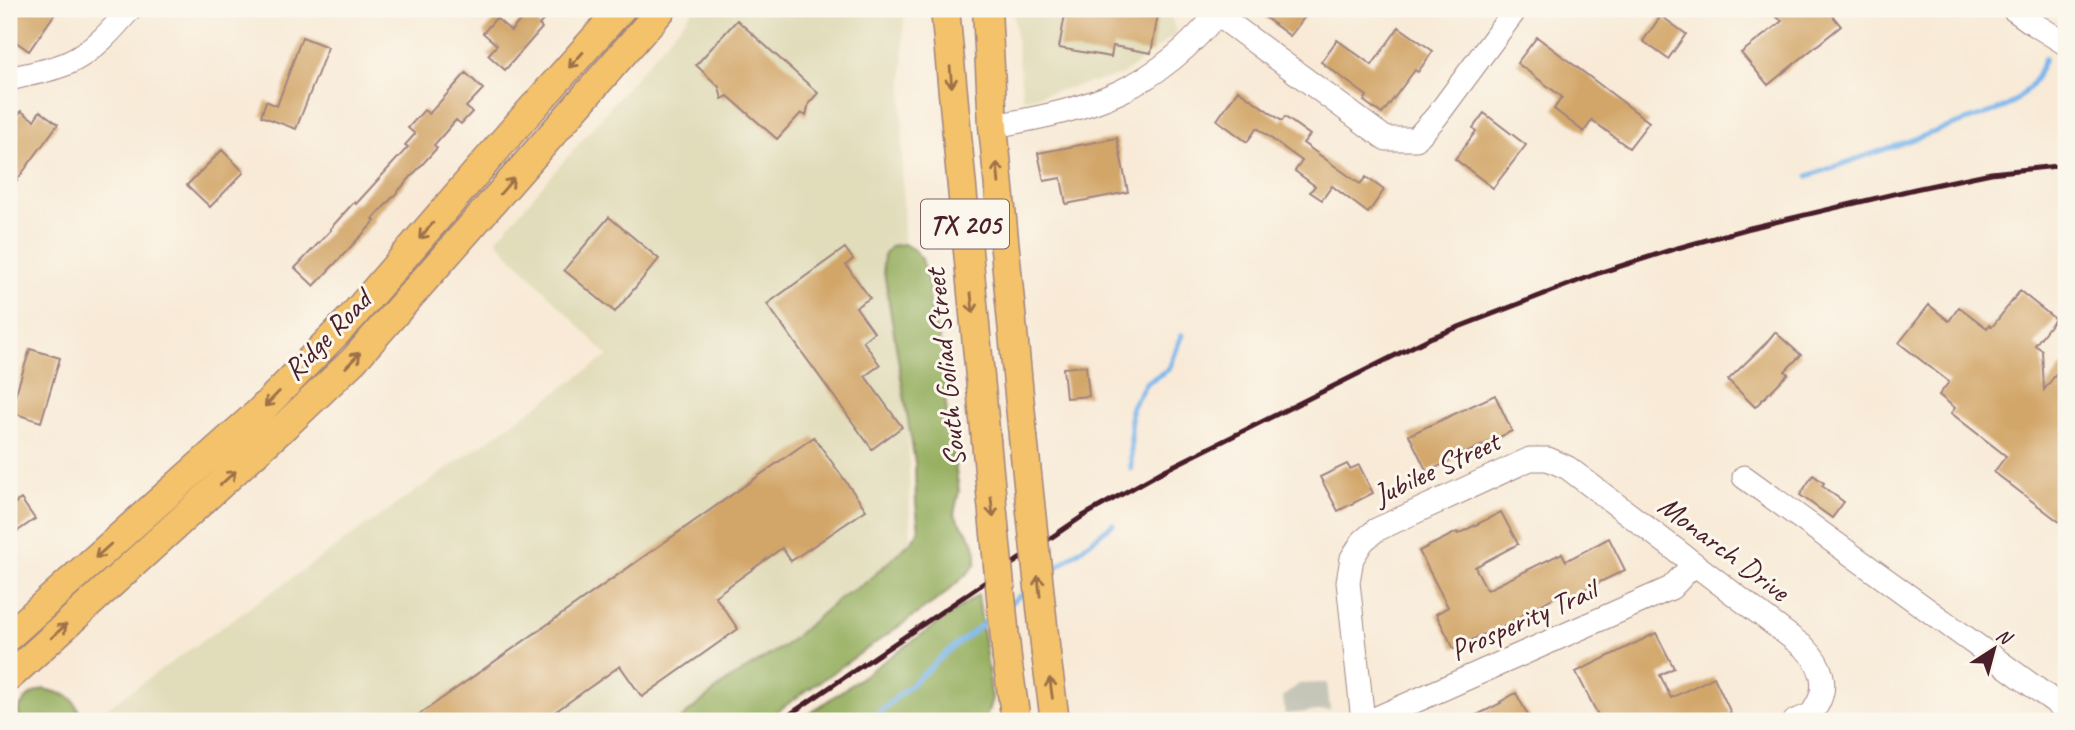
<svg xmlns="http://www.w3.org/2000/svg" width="2075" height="730" viewBox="0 0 2075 730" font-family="Caveat,sans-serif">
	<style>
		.built { fill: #e1dcba }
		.industrial { fill: #c5c5b8 }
		.forest { fill: #97b062; stroke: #706846; stroke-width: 2 }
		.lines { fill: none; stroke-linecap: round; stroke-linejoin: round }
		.stream { stroke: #7ab6ec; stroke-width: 5 }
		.building { fill: #d2a567 }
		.minor-casing { stroke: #a18481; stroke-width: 25 }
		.major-casing { stroke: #a18481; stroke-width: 31 }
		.minor { stroke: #fff; stroke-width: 23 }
		.major { stroke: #f3c26a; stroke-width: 28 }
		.rail { stroke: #4a1f2b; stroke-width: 5 }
		.major-bridge-casing { stroke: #a18481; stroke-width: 31; stroke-linecap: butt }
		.major-bridge { stroke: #f3c26a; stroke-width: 28 }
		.oneway { stroke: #9e704a }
		.labels { text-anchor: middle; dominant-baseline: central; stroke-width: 6; stroke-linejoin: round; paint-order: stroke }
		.shield { fill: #fbf7ec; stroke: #7f6065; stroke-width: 2 }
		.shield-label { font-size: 28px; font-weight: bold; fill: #4a1f2b }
		.street-label { font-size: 30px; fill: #4a1f2b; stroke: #fbf7ec }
	</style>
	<rect width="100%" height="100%" fill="#fbf7ec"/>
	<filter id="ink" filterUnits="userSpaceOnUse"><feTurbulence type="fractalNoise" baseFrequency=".0143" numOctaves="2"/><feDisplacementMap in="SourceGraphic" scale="14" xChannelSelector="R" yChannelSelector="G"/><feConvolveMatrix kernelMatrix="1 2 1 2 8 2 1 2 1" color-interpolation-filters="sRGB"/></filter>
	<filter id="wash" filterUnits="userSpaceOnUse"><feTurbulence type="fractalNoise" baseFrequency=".00686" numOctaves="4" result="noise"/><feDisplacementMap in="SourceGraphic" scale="28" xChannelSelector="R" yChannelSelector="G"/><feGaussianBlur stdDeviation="1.57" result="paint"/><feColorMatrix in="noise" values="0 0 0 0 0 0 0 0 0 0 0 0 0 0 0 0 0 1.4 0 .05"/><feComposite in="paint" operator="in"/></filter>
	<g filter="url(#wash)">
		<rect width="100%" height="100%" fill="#f8ead7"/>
		<!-- built -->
		<path class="built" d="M694,9H904L902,149L911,561L687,721H88L608,356L496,240Z
			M1013,9H1169L1176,33L1123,75L1023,99Z"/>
		<!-- industrial -->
		<path class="industrial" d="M1327,683L1330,710L1285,714L1283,697L1299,684Z"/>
		<!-- forest -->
		<path class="forest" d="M904,244L914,250L922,259L928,283L930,308L944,356L946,406L959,491L954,514L972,539L976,551V563L968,573L941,597L763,721H678L727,681L784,646L841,597L864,584L912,541L919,530L916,503L915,463L883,265L884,256L891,246Z
			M978,595L992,699L985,721H799Z
			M44,689C70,696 74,694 82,721H21L18,711C25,698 31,693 44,689Z"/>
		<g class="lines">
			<!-- stream -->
			<path class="stream" d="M1808,176L2006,107C2028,93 2036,82 2045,58
				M1131,469V408L1146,383L1169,369L1182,335
				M1046,576L1113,524
				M1010,603L1030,588
				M870,721L951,649L994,616"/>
		</g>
		<g id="blocks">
			<!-- building -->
			<path class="building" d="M9,9H58L29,51L9,37Z
				M530,9H553L539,25L542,28L505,70L488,55L497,45L483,33L496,18L511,31Z
				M1066,9H1159L1151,53L1113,46L1111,57L1059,48Z
				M1254,9H1298L1306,15L1290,36Z
				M1766,9H1827L1841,26L1768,85L1741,53L1782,21Z
				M1661,16L1686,34L1668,59L1643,41Z
				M737,20L818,93L809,103L806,116L801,113L777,139L728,96L722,99L719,87L696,65Z
				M1399,27L1433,51L1418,72L1415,70L1382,114L1364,101L1367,96L1321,62L1337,40L1372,65Z
				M302,37L328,47L296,129L261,116L266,101L277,106Z
				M1537,37L1649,122L1629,148L1592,120L1584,132L1554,109L1562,97L1517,63Z
				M466,73L483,89L466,107L472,112L461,124L456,120L434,145L437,148L373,219L375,221L314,286L295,268L331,230L330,229L354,202L356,204L408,147L405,145L415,134L408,128L424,110L429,114Z
				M1238,90L1282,121L1285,117L1310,135L1303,143L1360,184L1366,177L1384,190L1368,213L1332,186L1322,200L1310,192L1315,186L1295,171L1302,161L1257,128L1247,142L1217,120Z
				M21,111L34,120L40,111L58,124L9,191V129Z
				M1484,113L1526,145L1493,188L1455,159L1476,131L1473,128Z
				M1117,138L1128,192L1066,204L1061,178L1044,181L1038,153Z
				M222,150L244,172L210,207L187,185Z
				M609,217L659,259L615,312L564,270Z
				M845,248L853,259L846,265L870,298L856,307L874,332L863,341L880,365L865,376L902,427L872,449L767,304Z
				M2020,291L2055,319L2035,345L2042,350L2044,390L2066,361V527L1994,472L2006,456L1951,413L1955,408L1939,395L1949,382L1899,343L1929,305L1949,321L1959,307L1987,328L1989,325L1992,327Z
				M1775,332L1801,355L1785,371L1788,374L1755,407L1728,380L1765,344Z
				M30,349L60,358L41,422L10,412Z
				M1086,366L1089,396L1066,398L1063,368Z
				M1495,395L1512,431L1427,472L1409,435Z
				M814,437L866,510L791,561L782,548L715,596L738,629L642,697L620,666L542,721H410Z
				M1347,464L1350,469L1359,465L1373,493L1338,511L1320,477Z
				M1813,475L1824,483L1822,486L1844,502L1832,518L1800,495Z
				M21,499L35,519L9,537V507Z
				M1501,512L1518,544L1475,567L1487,590L1562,553L1566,561L1609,538L1625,570L1567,598L1563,592L1500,628L1499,626L1454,649L1436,614L1448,607L1419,551L1457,532L1458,534Z
				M1656,633L1674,668L1660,675L1671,698L1714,677L1731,713L1713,721H1601L1576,672Z
				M1516,693L1531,721H1465L1501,703L1500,702Z"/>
		</g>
	</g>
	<g filter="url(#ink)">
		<use href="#blocks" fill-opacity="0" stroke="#a18481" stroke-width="2"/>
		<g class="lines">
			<!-- minor casing -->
			<g class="minor-casing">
				<path id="minor" d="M2013,9L2034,24L2066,44
					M1217,14L1386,139H1416L1436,117L1516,9
					M9,79C28,74 50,71 68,63C93,52 113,29 130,9
					M993,126C1092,109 1156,91 1221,9
					M1744,477L2066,710
					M1363,721L1348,582L1352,558L1363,541L1376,530L1530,459H1548L1568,468L1805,648C1821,664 1829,684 1817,705C1815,708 1814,711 1811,714C1807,717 1800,719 1795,721
					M1370,721L1671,588L1694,564"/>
			</g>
			<!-- major casing -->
			<g class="major-casing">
				<path id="major" d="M945,9L986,440
					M987,9L993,126L1023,436
					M9,636L258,413L351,318L513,130L621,9
					M1046,654L1055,721
					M1007,659L1016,721
					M9,677L289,422L354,360L662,9"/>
			</g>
			<!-- minor -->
			<use href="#minor" class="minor"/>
			<!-- major -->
			<use href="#major" class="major"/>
			<!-- rail -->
			<path class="rail" d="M780,721L1083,516L1165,470L1430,338L1599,273L1674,249L1750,228L1915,189L1991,173L2066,165"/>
			<!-- major-bridge casing -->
			<g class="major-bridge-casing">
				<path id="major-bridge" d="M1023,436L1046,654
					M986,440L1007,659"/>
			</g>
			<!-- major-bridge -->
			<use href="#major-bridge" class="major-bridge"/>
		</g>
		<!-- one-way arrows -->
		<defs><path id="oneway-shaft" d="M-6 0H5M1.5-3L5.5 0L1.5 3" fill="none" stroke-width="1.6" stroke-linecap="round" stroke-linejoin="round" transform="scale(1.75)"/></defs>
		<g class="oneway">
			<use href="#oneway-shaft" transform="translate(576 60) rotate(132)"/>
			<use href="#oneway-shaft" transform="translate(951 77) rotate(85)"/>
			<use href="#oneway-shaft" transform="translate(998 173) rotate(-95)"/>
			<use href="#oneway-shaft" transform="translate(507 186) rotate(-49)"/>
			<use href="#oneway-shaft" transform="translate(426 231) rotate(131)"/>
			<use href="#oneway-shaft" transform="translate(972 303) rotate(84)"/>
			<use href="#oneway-shaft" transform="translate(353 360) rotate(-46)"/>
			<use href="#oneway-shaft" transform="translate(272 399) rotate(134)"/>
			<use href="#oneway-shaft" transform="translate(228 478) rotate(-42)"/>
			<use href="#oneway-shaft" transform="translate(992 507) rotate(84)"/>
			<use href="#oneway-shaft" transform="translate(103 551) rotate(138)"/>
			<use href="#oneway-shaft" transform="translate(1039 586) rotate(-96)"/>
			<use href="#oneway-shaft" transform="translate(59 631) rotate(-42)"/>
			<use href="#oneway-shaft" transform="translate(1051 688) rotate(-98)"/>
		</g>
	</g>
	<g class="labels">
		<!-- shield labels -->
		<rect class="shield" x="921" y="199.5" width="88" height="49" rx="5"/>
		<g class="shield-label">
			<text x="965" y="224">TX 205</text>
		</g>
		<!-- street labels -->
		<g class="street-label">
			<text transform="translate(327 335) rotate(-46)">Ridge Road</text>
			<text transform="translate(945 368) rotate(-96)">South Goliad Street</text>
			<text transform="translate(1436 468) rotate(-25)">Jubilee Street</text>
			<text transform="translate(1724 548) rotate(37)">Monarch Drive</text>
			<text transform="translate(1523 620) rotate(-24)">Prosperity Trail</text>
		</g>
	</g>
	<!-- margin -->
	<rect width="2075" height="730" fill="none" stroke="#fbf7ec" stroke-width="35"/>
	<!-- north arrow -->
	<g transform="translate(1994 649) rotate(36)" stroke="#fbf7ec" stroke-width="5" paint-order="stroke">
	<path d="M0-5L12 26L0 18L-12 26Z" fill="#4a1f2b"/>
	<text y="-10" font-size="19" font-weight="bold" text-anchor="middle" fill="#4a1f2b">N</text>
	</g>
</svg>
